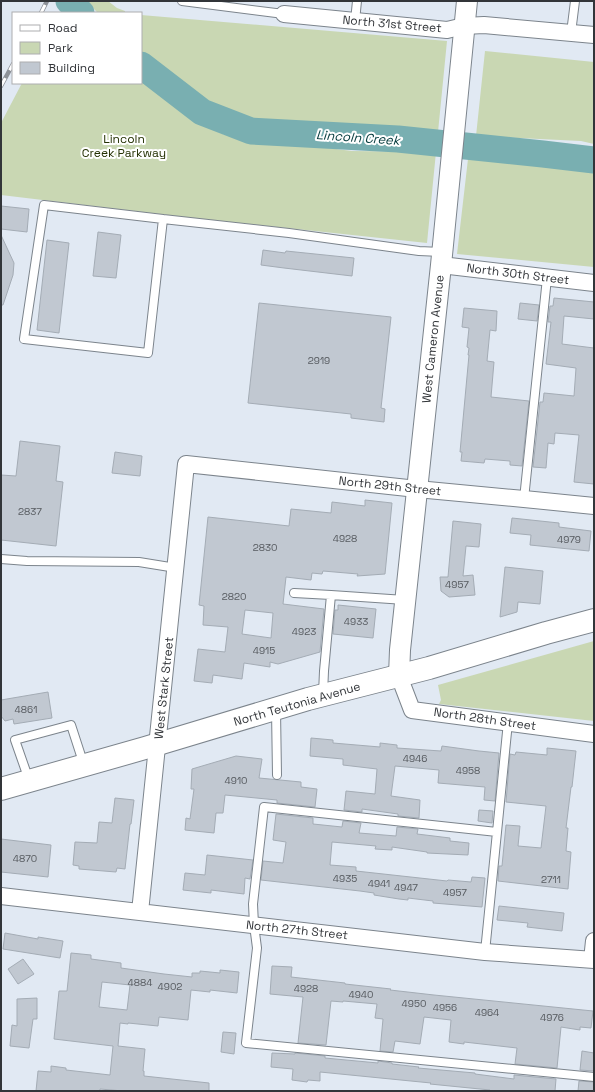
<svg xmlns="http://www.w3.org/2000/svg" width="595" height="1092" viewBox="0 0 595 1092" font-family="'Space Grotesk',sans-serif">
<rect width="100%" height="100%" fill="#e1e9f3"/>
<!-- green -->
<path fill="#c9d7b3" d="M86,1H108L117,8L125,11V13H98Z
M141,15L447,41L438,132L257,121L193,98L160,71L141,54Z
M485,51L594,62V144L581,141L476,136Z
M141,77C169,100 191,121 225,135L352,151L436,152L427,243L193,218L1,195V123L22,83H141Z
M468,159L594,172V267L457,254Z
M594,641V721L439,704L441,700L438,685Z"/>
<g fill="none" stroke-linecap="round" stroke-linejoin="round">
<!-- river -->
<path stroke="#79afb1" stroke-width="27" d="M69,1L81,13
M141,65L202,112L251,131L398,139L543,154L594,160"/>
</g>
<!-- building -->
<path fill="#c1c8d1" stroke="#a4acb5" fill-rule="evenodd" d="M1,206L29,209L27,232L1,229Z
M98,232L121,235L116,278L93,276Z
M1,235L14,263L13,275L3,305H1Z
M47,240L69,243L59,333L37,330Z
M263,250L285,253L286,251L354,258L352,276L284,268L261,265Z
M554,298L594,302V319L564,316L562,344L594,348V484L574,482L579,435L555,433L554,444L548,443L546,468L533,467L540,402H543L544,393L574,396L576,368L546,364L551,322H548L550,306H553Z
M259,303L391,317L381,408L385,409L384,422L351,418V414L248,403Z
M520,303L539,305L537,321L518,319Z
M464,308L497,311L496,331L490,330L487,361L494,362L491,397L529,401L522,466L510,465V461L485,459L484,463L461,461L462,452H460L469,355H468L469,348L467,347L469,328L462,327Z
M20,441L60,446L56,481L63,482L56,546L1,540V475L16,476Z
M115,452L142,456L140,476L112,473Z
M365,500L392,503L385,574L357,576L358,574L323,571L322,574L312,573L311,580L286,577L283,604L324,609L320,652L278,664L270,662V667L244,663L242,679L213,675L212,683L194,681L198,649L225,652L228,627L203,625L204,606L199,605L208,517L289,526L291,509L331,513L332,502L365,506ZM245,610L273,613L271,638L242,634Z
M512,518L559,523V527L591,531L589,551L530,545L531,535L510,533Z
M453,521L481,524L479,547L466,546L463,576L473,575L475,595L449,597L441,591L440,577H448Z
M505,567L543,571L540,604L518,602L517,612L500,617Z
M338,605L376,609L373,638L333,634L335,610H338Z
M48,692L52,718L14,724L13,719L5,721L1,716V700Z
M311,738L333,740V743L380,747V743L397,745V748L441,751L442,746L479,751L499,753L495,801L484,800L485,787L438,783L439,770L395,766L391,796L420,800L419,818L398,816V814L362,809V812L344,810L346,791L375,794L377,769L343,765V759L310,756Z
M547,748L576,751L572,787H571L566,828H568L566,851L571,852L568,889L498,881L499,866H502L506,825L520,826L518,846L541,848L546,806L506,802L510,754L515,755L516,752L547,755Z
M236,756L262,759L259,778L301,782V787L317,789L315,807L277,803V800L225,795L223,813H216L214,833L185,830L186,818L190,819L194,789H191L192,769Z
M115,798L134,800L131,824H130L125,869L117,868L116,872L79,869V866L73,865L75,842L97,843L99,822L112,823Z
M479,810L493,811L492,823L478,821Z
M276,814L313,818V824L342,827L343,821L361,823L359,833L396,836L397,827L418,829L417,834L450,838V841L469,843L468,855L427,853V852L392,847V850L375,849L376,846L332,842L330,865L356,867V871L447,881L448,880L471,882L472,877L485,878L482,907L433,903V901L408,898V900L399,899L374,895V893L360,891L261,880L263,861L283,863L286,842L273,840Z
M1,839L51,845L48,877L1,872Z
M207,855L253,860L250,879L245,878L244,894L211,890V893L183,890L185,873L205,875Z
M499,906L564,913L562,931L527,927L528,923L497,920Z
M5,933L38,939V937L63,941L60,958L3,949Z
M71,953L91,955V959L121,963V968L164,974L192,977V973H200V971L220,973V970L239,972L237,993L210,990V992L191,990L188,1020L159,1017L158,1026L128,1023V1024L120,1023L118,1046L145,1049L143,1071H144V1076L209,1083V1091H123L100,1089V1091H36L38,1071L51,1072V1066L66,1068V1070L110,1075L113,1046L54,1039L59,991H67ZM102,982L130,985L127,1010L99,1007Z
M23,959L34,974L18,984L8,969Z
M272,966L292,967L291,977L345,983V984L391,989L390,990L434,995L593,1011L591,1028L580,1027V1030L561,1027L557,1068L515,1064L517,1048L464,1042V1044L449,1042L451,1020L424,1017L420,1044L395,1041L393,1052L380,1051L383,1019L375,1018L377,1004L343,1001V1002L331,1001L326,1045L298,1043L303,997L270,994Z
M37,998V1019H33L29,1048L10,1046L12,1025L17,1026V999Z
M223,1032L236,1033L234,1054L221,1052Z
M582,1051L594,1053V1071L580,1070Z
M272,1053L295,1054V1053L325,1056V1058L378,1063V1061L392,1063V1064L419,1067L418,1068L475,1073V1074L514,1079V1075L556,1079L555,1091H490V1090L430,1084L431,1083L320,1072V1081L308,1080L307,1082L292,1080L293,1069L271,1067Z
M579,1081L594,1082V1091H578Z"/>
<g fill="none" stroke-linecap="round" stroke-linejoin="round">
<!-- service casing -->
<g stroke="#7c848c" stroke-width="10">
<path id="service" d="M182,1L284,14
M355,21L357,1
M571,33L575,1
M163,219L44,205L24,339L148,353L163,219L289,233L419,251L441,252
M524,499L547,278
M1,559L27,561L139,562L176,568
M294,593L331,595
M323,694L324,671L331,595L405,600
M276,710L277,775
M29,780L15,740L71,725L84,765
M497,832L264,807L253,904L254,925L257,948L246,1043L594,1077
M485,952L508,722"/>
</g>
<!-- minor casing -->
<g stroke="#7c848c" stroke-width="18">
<path id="minor" d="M284,14L447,30L464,26L484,25L594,35
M441,265L594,283
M399,676L412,710L594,734
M1,896L485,952L594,960
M140,912L186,464L417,489L524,499L594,506
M592,960L594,941"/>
</g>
<!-- tertiary casing -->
<g stroke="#7c848c" stroke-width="22">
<path id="tertiary" d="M399,676L400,650L441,265L467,1"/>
</g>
<!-- secondary casing -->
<g stroke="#7c848c" stroke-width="24">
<path id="secondary" d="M1,789L145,748L308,699L429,668L546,633L594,620"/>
</g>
<!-- service -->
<use href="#service" stroke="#fff" stroke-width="8"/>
<!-- minor -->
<use href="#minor" stroke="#fff" stroke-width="16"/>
<!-- tertiary -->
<use href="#tertiary" stroke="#fff" stroke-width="20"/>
<!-- secondary -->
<use href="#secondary" stroke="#fff" stroke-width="22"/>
<!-- rail casing -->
<g stroke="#8c9198" stroke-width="4.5">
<path id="rail" d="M41,13L47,1
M1,86L13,64"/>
</g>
<!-- rail -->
<use href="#rail" stroke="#fff" stroke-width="3" stroke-dasharray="9" stroke-linecap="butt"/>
</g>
<g text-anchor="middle" stroke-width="4" stroke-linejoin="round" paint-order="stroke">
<!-- number labels -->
<g font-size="10" fill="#565a5f">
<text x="319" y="364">2919</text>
<text x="30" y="515">2837</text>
<text x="345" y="542">4928</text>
<text x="569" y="543">4979</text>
<text x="265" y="551">2830</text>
<text x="457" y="588">4957</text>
<text x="234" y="600">2820</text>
<text x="356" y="625">4933</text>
<text x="304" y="635">4923</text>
<text x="264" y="654">4915</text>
<text x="26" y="713">4861</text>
<text x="415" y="762">4946</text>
<text x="468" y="774">4958</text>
<text x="236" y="784">4910</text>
<text x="25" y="862">4870</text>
<text x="345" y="882">4935</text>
<text x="551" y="883">2711</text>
<text x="379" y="887">4941</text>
<text x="406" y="891">4947</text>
<text x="455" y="896">4957</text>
<text x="140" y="986">4884</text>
<text x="170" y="990">4902</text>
<text x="306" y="992">4928</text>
<text x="361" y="998">4940</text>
<text x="414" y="1007">4950</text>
<text x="445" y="1011">4956</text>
<text x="487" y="1016">4964</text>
<text x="552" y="1021">4976</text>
</g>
<!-- street labels -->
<g font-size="12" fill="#323539" stroke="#fff">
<text transform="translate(392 24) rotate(5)" y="4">North 31st Street</text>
<text transform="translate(518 274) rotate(7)" y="4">North 30th Street</text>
<text transform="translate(433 339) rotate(-84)" y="4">West Cameron Avenue</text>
<text transform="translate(390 486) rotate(6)" y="4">North 29th Street</text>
<text transform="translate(164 688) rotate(-84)" y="4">West Stark Street</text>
<text transform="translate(297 704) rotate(-16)" y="4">North Teutonia Avenue</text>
<text transform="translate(485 719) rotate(8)" y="4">North 28th Street</text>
<text transform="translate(297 930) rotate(6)" y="4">North 27th Street</text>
</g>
<!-- park labels -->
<g font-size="12" fill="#243103" stroke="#fff">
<text x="124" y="143">Lincoln<tspan x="124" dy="14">Creek Parkway</tspan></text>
</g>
<!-- water labels -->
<g font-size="13" font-style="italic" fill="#033a3c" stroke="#fff">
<text transform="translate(358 137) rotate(4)" y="5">Lincoln Creek</text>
</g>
</g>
<!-- border -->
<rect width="595" height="1092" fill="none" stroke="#323539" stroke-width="4"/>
<!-- legend -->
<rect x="12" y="12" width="130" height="72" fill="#ffffff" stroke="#adaeb0"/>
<rect x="20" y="25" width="20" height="6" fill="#ffffff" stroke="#adaeb0"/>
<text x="48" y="32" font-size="12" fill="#323539">Road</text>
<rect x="20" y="42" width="20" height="12" fill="#c9d7b3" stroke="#adaeb0"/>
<text x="48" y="52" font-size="12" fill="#323539">Park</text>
<rect x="20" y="62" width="20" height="12" fill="#c1c8d1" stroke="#adaeb0"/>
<text x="48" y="72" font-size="12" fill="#323539">Building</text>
</svg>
